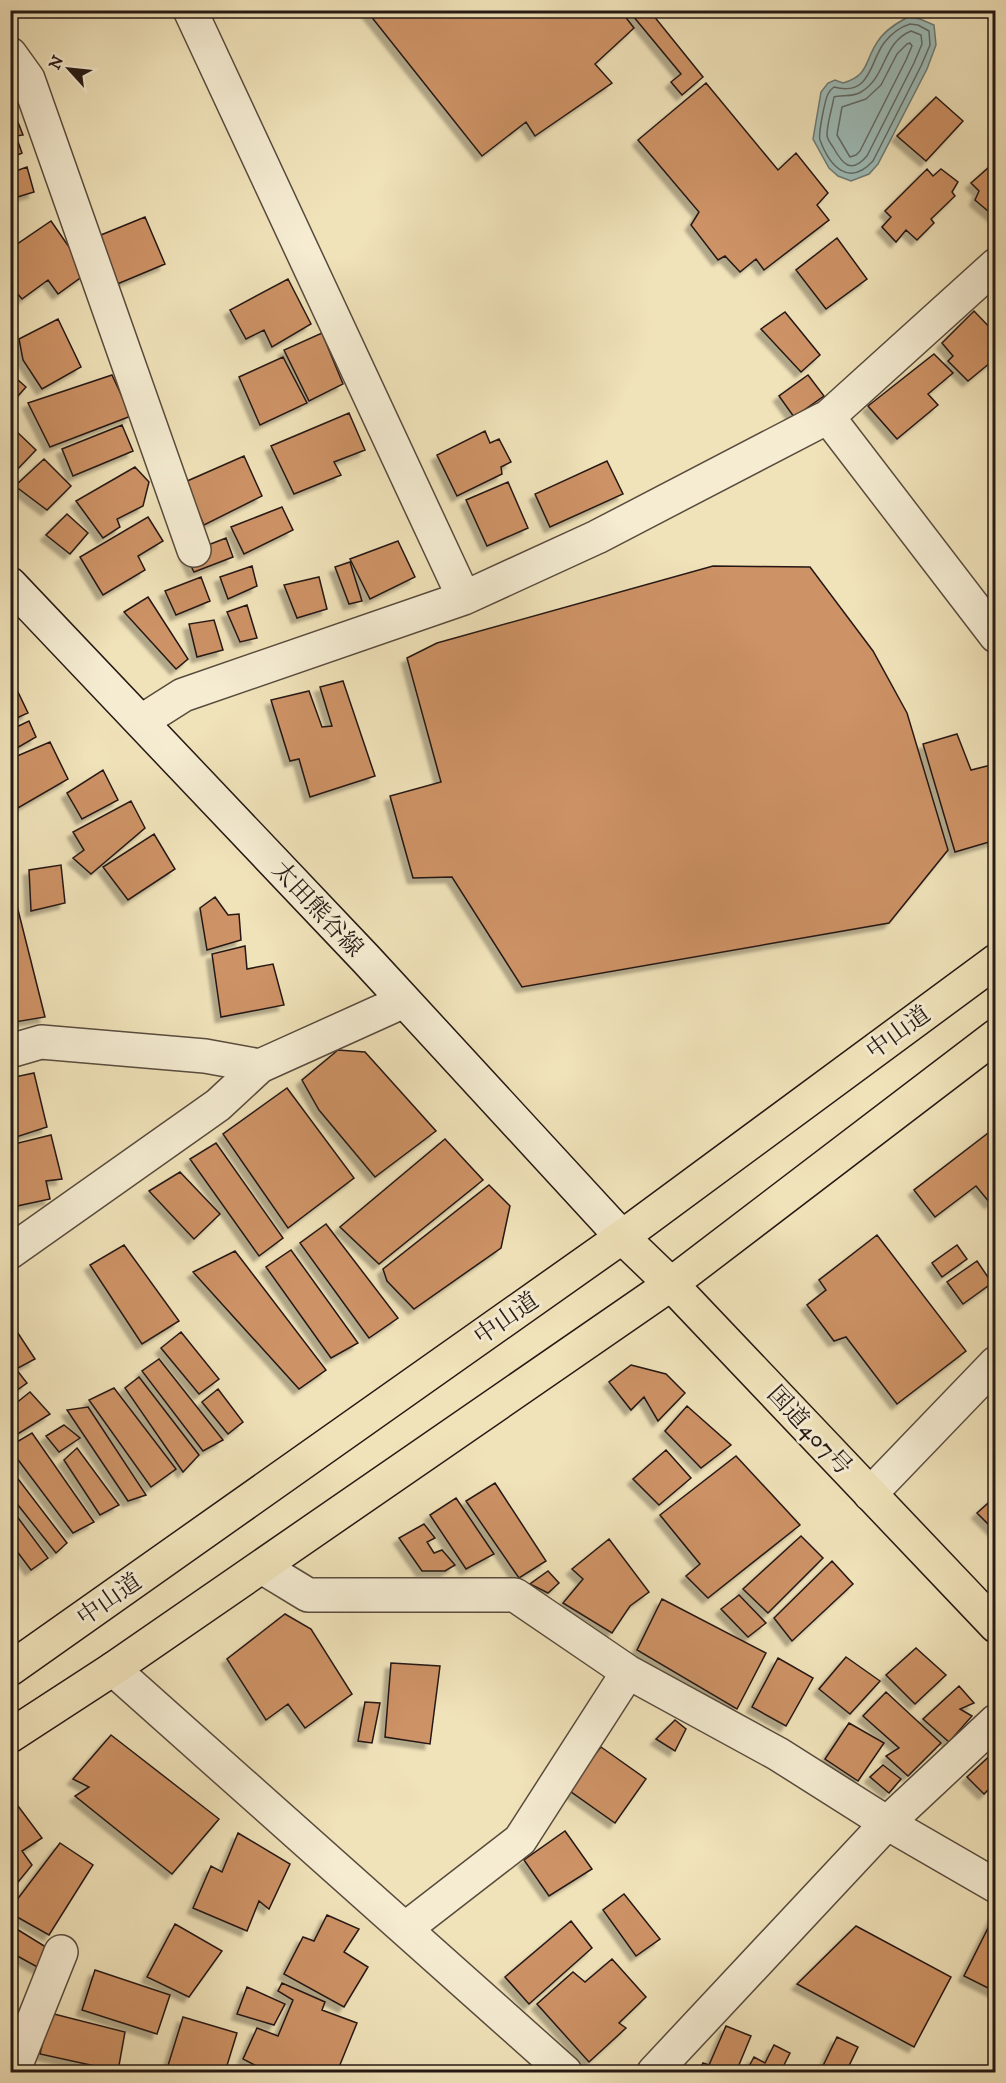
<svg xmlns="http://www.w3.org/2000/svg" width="1006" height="2083" viewBox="0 0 1006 2083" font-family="'IM FELL DW Pica','Noto Serif JP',serif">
<defs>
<filter id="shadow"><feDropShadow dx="-5.5" dy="5.5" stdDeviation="1.5" flood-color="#0004"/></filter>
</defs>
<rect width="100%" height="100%" fill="#f0e2b9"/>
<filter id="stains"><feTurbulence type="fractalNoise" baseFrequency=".00333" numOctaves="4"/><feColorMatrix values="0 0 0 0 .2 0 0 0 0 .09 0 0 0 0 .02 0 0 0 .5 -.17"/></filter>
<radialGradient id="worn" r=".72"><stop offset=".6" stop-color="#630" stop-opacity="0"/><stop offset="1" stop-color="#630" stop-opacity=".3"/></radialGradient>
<!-- water -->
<path fill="#9dbcb8" stroke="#6d7b76" stroke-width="1.5" d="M908,17L920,19L934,25L936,45L927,69L878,164L869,174L851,181L838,176L829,168L813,139L821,92L828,83L835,80L843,83C870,75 864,61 878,41C885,30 897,23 908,17Z"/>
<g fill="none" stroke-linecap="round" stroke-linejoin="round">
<!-- shore -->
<path stroke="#616a66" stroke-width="1.5" d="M910,24L918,25L929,31L930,45L921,66L873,161C849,187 830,167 820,140C818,134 825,100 828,94C830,90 831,89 834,87C871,97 870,61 884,43C891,34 900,27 910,24Z
M911,31L921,35L922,44L914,63L867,156C851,174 843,165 833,147C831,144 827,139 827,135C827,123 832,109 834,97C842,95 853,97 861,92C887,77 882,43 911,31Z
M907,44L910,43L912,46L906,60L860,151L856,155L850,157L837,135L842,107L866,99L881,85L897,54Z"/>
</g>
<!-- building -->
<path fill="#cd9265" stroke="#251914" stroke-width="1.5" filter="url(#shadow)" d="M366,10H620L634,28L595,64L612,83L535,136L526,122L482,156Z
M628,10H649L703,77L682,95L671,82L681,74Z
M706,83L778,170L796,153L828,193L817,205L829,220L764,270L756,259L740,272L725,256L718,260L691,225L699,212L638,140Z
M936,97L963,121L926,161L897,136Z
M10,102L23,135L16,136L22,153L10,158Z
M996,161V217H995L975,200L979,191L971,183Z
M27,167L34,192L14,198L10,191V173Z
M927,169L933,176L941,169L958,182L952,192L955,196L931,219L934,223L917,240L906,230L896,242L882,227L891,217L885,211Z
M145,217L165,264L115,285L96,237Z
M51,221L87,273L58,294L48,280L22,299L10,285V249Z
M837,238L867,279L826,309L796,270Z
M288,279L311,324L272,347L264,330L246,339L230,310Z
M974,311L996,334V358L968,381L948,361L953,356L942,343Z
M785,312L820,355L801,372L761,329Z
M58,319L81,367L42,389L23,360L19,339Z
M322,333L343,384L309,401L284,350Z
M934,354L953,373L928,394L938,405L897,439L868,406Z
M283,357L307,403L260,425L239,377Z
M10,373L26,387L10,405Z
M112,375L131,416L50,447L28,403Z
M808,375L824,396L794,417L779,396Z
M349,413L365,450L334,462L341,475L294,494L271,446Z
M122,425L133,451L73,476L62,449Z
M15,430L36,450L11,476L10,434Z
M485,431L490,443L499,439L511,462L501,467L502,474L457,496L437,455Z
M244,456L262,496L204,525L185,482Z
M44,459L71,486L47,510L15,486Z
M607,461L623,494L550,527L535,494Z
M135,467L149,482L143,506L117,519L120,527L103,538L76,501Z
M508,482L528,528L487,546L466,500Z
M282,507L293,530L244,554L231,527Z
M67,514L88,533L70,554L46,535Z
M148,517L163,541L138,556L145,570L103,595L80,557Z
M226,538L233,557L194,572L185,554Z
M398,541L415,577L370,599L350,559Z
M350,562L362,601L349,604L335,567Z
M252,566L257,586L228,599L220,577Z
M713,566L810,567L873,651L907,713L948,850L889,923L522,987L452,877L413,878L390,796L441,782L407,658L437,643Z
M201,577L210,601L176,615L165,591Z
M319,577L327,609L297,618L284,585Z
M148,597L188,659L176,669L124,612Z
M247,605L257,638L240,642L227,612Z
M214,620L223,650L197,657L189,624Z
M343,681L375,776L310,797L299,759L290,761L271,700L309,691L322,727L332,726L320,687Z
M18,692L28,713L10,721V695Z
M29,721L36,737L10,752V730Z
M957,734L971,770L995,764L996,840L955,852L923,744Z
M50,742L68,779L11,812L10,759Z
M103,770L118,800L82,819L67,793Z
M131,801L145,828L91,874L73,858L84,850L73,832Z
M154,834L175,869L128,900L103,867Z
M61,865L65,903L31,911L29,870Z
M10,878L45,1017L15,1022L10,1002Z
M215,897L228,915L239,914L241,940L207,950L200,908Z
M245,946L247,969L273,964L284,1005L221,1017L212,954Z
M338,1050L365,1052L436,1131L375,1177L319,1110L302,1080Z
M34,1073L47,1127L10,1139V1078Z
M287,1088L354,1178L288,1228L223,1134Z
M996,1127V1199L990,1203L976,1186L935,1217L914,1190Z
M51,1135L62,1179L46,1181L50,1199L17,1206L10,1172V1145Z
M445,1139L483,1180L379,1264L340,1227Z
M216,1143L283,1238L259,1256L190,1159Z
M180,1172L220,1214L194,1239L149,1191Z
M489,1185L510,1206L501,1248L414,1309L387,1281L383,1269Z
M326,1224L398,1318L369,1338L300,1243Z
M877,1235L966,1351L897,1404L846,1337L834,1341L807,1305L826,1290L819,1280Z
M124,1245L179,1321L142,1344L90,1265Z
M957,1245L967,1259L942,1277L932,1263Z
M291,1250L358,1343L331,1358L266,1267Z
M235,1251L326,1370L299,1389L193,1272Z
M977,1261L992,1283L963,1304L947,1282Z
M10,1321L35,1359L16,1369L27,1383L10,1395Z
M181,1332L219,1379L199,1394L161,1348Z
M159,1359L223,1440L203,1451L142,1371Z
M631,1365L666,1374L685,1393L658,1421L644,1397L631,1410L609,1382Z
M139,1377L199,1455L183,1472L125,1388Z
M114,1388L176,1469L151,1487L89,1400Z
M218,1389L243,1422L228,1434L202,1402Z
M30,1392L50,1414L16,1435L10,1426V1408Z
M687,1406L731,1445L701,1468L665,1431Z
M88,1407L146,1495L128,1501L67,1410Z
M64,1425L80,1438L59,1452L46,1436Z
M32,1433L94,1522L73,1533L10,1449V1446Z
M77,1448L119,1505L100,1515L64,1460Z
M666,1450L691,1478L659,1505L633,1479Z
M736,1456L800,1525L708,1598L686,1576L700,1564L660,1515Z
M12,1471L67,1543L56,1553L10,1495Z
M495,1483L546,1561L519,1578L466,1501Z
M996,1496V1532L977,1513Z
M456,1498L494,1554L466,1569L430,1515Z
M10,1507L48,1558L31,1570L10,1542Z
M424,1524L435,1538L427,1542L434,1553L442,1550L455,1565L445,1571H422L399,1538Z
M801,1536L823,1558L768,1613L743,1589Z
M609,1539L649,1592L630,1606L612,1633L563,1603L583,1579L572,1569Z
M832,1561L853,1584L792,1641L774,1618Z
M548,1571L559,1583L548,1593L530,1584Z
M739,1595L766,1623L748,1637L721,1609Z
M662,1599L766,1653L737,1709L637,1650Z
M285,1614L311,1629L352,1694L305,1728L288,1704L266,1720L227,1659Z
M916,1648L946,1675L915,1704L886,1675Z
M846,1657L880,1681L850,1714L819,1689Z
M778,1658L813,1678L786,1726L752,1707Z
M391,1663L440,1666L430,1744L385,1737Z
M959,1686L974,1703L960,1709L972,1716L949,1742L923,1719Z
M886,1692L941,1743L908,1776L886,1756L899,1748L863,1716Z
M365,1702L380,1703L372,1743L358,1741Z
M675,1720L686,1729L675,1751L656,1739Z
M849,1723L884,1743L858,1781L825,1759Z
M111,1735L219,1819L172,1874L75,1796L89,1787L73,1779Z
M601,1747L646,1779L615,1823L567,1789Z
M996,1750V1782L984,1794L967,1777Z
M883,1765L901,1779L889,1793L870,1777Z
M15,1802L42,1838L22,1851L32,1865L10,1892V1805Z
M565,1831L592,1869L549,1896L524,1860Z
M238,1833L290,1864L269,1909L259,1901L247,1931L193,1908L211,1866L222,1872Z
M60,1843L93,1865L49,1935L10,1913V1909Z
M624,1894L660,1939L636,1956L603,1910Z
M996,1912V1992L964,1976Z
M327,1915L359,1929L344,1952L368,1967L344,2007L284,1974L303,1937L314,1941Z
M571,1921L592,1948L529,2004L505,1977Z
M175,1924L222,1951L189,1997L147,1977Z
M856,1926L951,1977L914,2047L797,1984Z
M15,1928L54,1952L41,1969L10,1952V1935Z
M612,1959L646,1997L619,2023L626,2028L589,2062L537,2004L573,1972L585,1982Z
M95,1970L170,1995L157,2034L82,2010Z
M282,1983L325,2002L322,2010L357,2023L337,2072H321L312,2067L310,2072H268L243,2059L257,2028L278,2036L293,2000L278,1991Z
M247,1987L285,2004L274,2025L237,2014Z
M50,2013L125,2032L118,2071L40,2054Z
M183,2017L237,2033L225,2072H166Z
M726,2026L751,2036L736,2072H698L703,2063L709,2065Z
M837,2037L858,2047L846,2072H820Z
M774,2045L790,2053L782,2069L789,2072H746L754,2057L765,2063Z"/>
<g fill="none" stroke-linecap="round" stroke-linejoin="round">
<!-- minor casing -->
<g stroke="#584b3d" stroke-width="36">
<path id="minor" d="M190,10L464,598
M10,54L28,79L194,550
M828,417L996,636
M142,721L183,695L464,598L597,537L822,420L828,417L996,265
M10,1051L41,1042L205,1056L260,1066
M10,1252L218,1105L260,1066L404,1001
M870,1494L996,1363
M262,1567L308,1595H515L628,1672L778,1754L887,1823L996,1886
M113,1669L565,2072
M405,1929L520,1840L628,1672
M13,2072L61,1952
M654,2072L887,1823L996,1721"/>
</g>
<!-- secondary casing -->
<g stroke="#251914" stroke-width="36">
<path id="secondary" d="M10,584L366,959L622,1237"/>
</g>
<!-- trunk casing -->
<g stroke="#251914" stroke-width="36">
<path id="trunk" d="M622,1237L671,1284L996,1626
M10,1669L622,1237L996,961
M10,1736L113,1669L671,1284L996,1036"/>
</g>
<!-- minor -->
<use href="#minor" stroke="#f5ecd2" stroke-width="33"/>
<!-- secondary -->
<use href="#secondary" stroke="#f5ecd2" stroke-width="33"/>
<!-- trunk -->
<use href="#trunk" stroke="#f0e2b9" stroke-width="33"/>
</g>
<g text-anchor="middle" stroke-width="6" stroke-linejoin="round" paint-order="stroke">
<!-- street labels -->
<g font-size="24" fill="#251914" stroke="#f5ecd2">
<text transform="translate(318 909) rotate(47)" y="8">太田熊谷線</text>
<text transform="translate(898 1032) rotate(-36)" y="8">中山道</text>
<text transform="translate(506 1318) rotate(-35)" y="8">中山道</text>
<text transform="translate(810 1430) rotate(47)" y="8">国道407号</text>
<text transform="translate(109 1599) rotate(-35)" y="8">中山道</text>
</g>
</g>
<!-- margin -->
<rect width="1006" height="2083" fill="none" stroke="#f0e2b9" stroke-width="36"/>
<rect x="12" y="12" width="982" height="2059" fill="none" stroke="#251914" stroke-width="3"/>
<rect x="18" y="18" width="970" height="2047" fill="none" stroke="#251914" stroke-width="1.5"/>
<!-- north arrow -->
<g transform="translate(69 69) rotate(297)" stroke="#f5ecd2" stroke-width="4.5" paint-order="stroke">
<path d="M0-4.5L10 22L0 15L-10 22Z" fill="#251914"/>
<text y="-9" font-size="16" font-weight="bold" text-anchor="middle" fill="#251914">N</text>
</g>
<rect width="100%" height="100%" filter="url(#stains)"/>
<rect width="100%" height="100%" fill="url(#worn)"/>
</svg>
